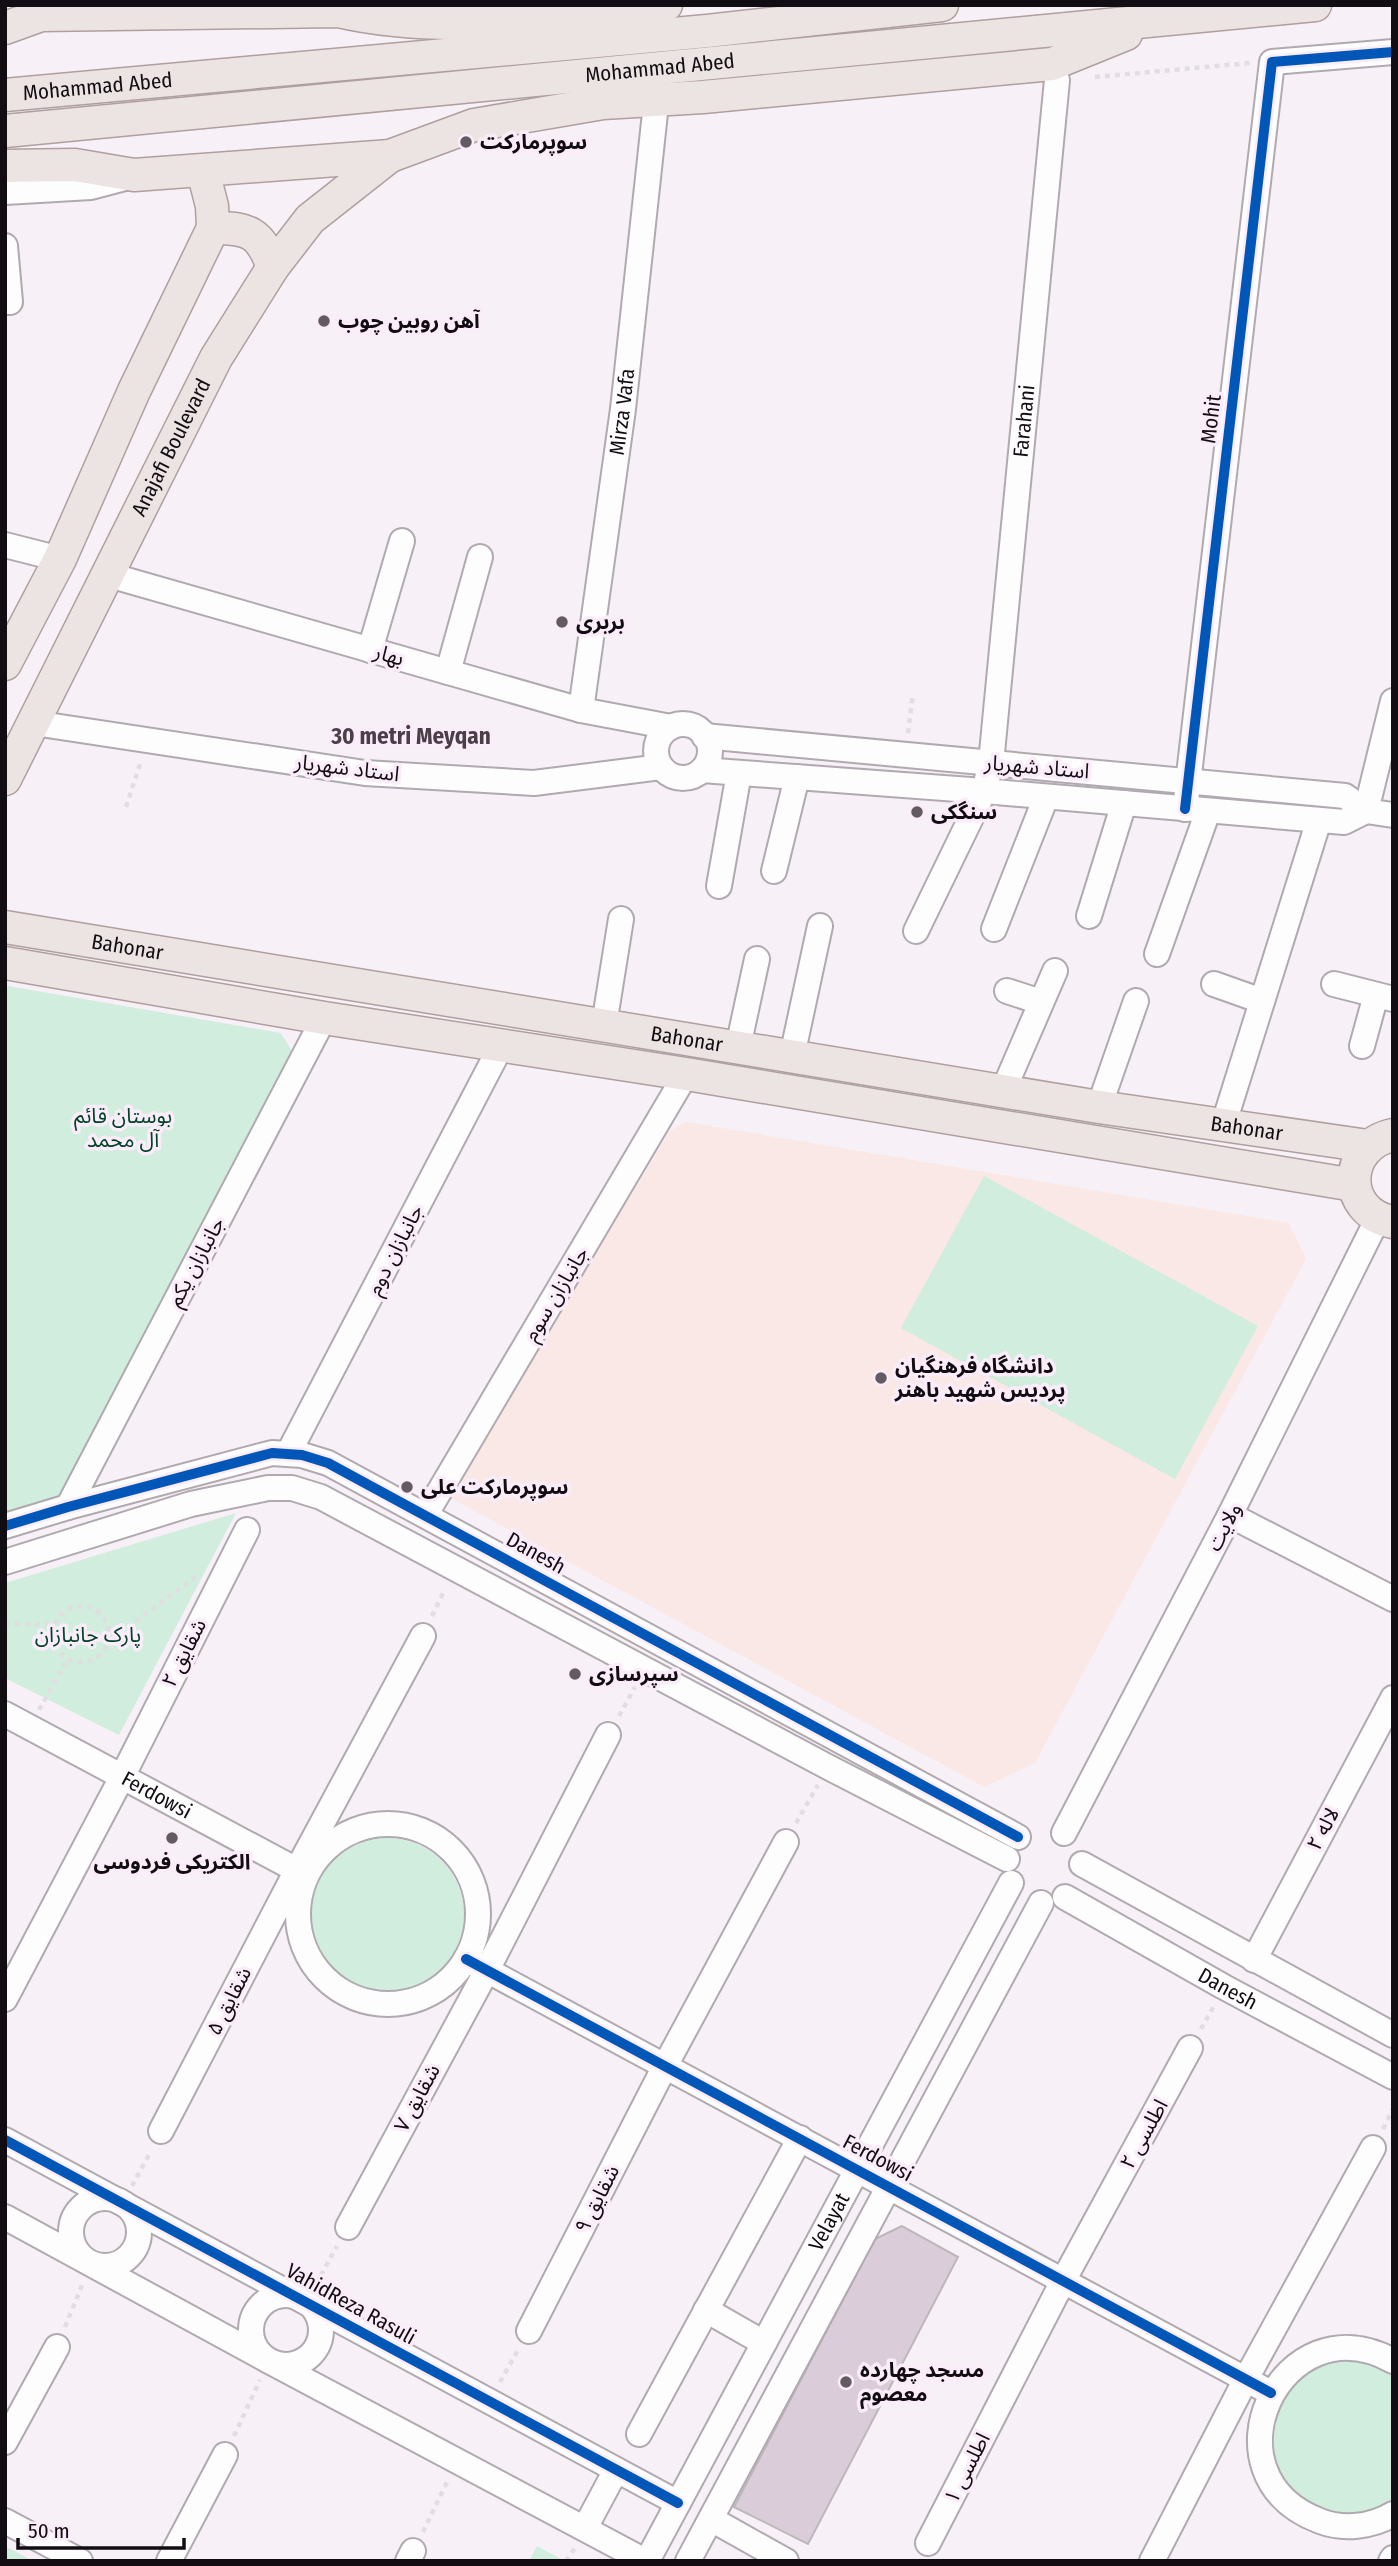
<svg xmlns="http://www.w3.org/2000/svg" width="1398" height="2566" viewBox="0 0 1398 2566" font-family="'Fira Sans Condensed','Noto Sans Arabic',sans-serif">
<rect width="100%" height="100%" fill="#f8f0f7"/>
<!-- education -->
<path fill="#f9e8e5" d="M686,1122L1289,1223L1306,1259L1035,1763L984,1787L449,1497L670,1131Z"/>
<!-- green -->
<path fill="#d0eddd" d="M8,986L281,1033L295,1056L60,1497L5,1512V992Z
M984,1176L1258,1326L1175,1479L901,1328Z
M236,1513L119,1735L5,1678V1583Z
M310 1915a77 77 0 1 1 154 0a77 77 0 1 1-154 0Z
M1338,2359L1364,2360L1393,2374V2502L1370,2514L1344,2517L1319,2511L1297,2498L1280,2478L1270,2454L1269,2428L1292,2381L1313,2366Z
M5,2546L33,2561H5Z
M537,2546L565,2561H529Z"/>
<!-- building -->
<path fill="#dbccda" stroke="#bdb7bc" stroke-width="2" d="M902,2226L958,2257L808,2544L734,2507L875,2239Z"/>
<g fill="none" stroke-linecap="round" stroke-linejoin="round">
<!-- minor casing -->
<g stroke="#b0aab0" stroke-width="28">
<g id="minor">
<path d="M5,192L91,187L129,177"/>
<path d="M5,246L10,302H5"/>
<path d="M5,545L60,559"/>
<path d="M109,575L581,710L671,727"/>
<path d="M370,650L402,541"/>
<path d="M448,672L480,557"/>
<path id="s1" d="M581,710L623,409L655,113"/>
<path d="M34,723L365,773L534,783L661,767"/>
<circle cx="683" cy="751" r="27"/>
<path d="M704,736L1345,796L1366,811L1393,815"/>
<path d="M702,770L984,791L1344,822L1366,811"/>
<path d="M1185,809L1272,62L1393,52"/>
<path d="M1366,811L1393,701"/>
<path d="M774,871L797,777"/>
<path d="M719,886L739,773"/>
<path d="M1089,916L1124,803"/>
<path d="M994,929L1046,797"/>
<path id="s2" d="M916,931L984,791L991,763L1057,80"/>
<path d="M1157,954L1208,811"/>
<path d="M1214,984L1262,1001"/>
<path d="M1334,984L1393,999"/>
<path d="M1007,991L1041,1002"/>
<path d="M604,1025L621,919"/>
<path d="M1362,1046L1376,995"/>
<path d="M738,1047L757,959"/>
<path d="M792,1056L820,926"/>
<path d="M1003,1091L1055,971"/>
<path d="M1099,1107L1136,1001"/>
<path d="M1223,1126L1319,820"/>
<path d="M288,1454L501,1046"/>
<path d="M68,1507L324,1018"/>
<path d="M426,1514L686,1074"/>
<path d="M1230,1515L1393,1599"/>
<path d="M5,1526L68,1507L272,1453L302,1455L328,1463L1018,1837"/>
<path d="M5,1562L191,1504L268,1488H292L321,1497L828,1767L1007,1859"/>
<path id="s3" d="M5,1714L306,1875"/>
<circle cx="388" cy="1914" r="90"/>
<path d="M1064,1833L1230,1515L1378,1218"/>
<path d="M1082,1864L1393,2035"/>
<path id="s4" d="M1065,1897L1224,1987L1393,2077"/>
<path d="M466,1959L1271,2393"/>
<path d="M1254,1960L1393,1698"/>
<path d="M5,1999L122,1777L247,1530"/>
<path d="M161,2131L297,1870L423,1636"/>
<path d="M5,2140L678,2503"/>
<circle cx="105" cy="2232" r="34"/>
<path d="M5,2217L269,2361L645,2561"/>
<path d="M348,2227L487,1970L608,1735"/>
<circle cx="286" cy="2330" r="35"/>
<path d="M706,2310L764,2343"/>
<path d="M529,2331L665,2066L786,1842"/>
<path d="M1393,2361C1282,2299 1198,2475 1320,2521C1343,2530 1372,2527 1393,2514"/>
<path d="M639,2434L800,2138"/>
<path d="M5,2442L57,2347"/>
<path d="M711,2519L786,2561"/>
<path d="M5,2521L80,2561"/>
<path d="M585,2528L616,2470"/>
<path d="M928,2543L1063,2281L1190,2048"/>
<path d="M169,2561L225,2455"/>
<path d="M408,2561L413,2551"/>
<path id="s5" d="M647,2561L1011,1883"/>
<path d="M688,2561L1041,1903"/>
<path d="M1152,2561L1246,2379L1373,2148"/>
<path d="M1391,2561L1393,2558"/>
</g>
</g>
<!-- major casing -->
<g stroke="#af9f9f" stroke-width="35">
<g id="major">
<path d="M5,28L41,15L338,11C446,36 558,16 666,5"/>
<path id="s6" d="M5,95L707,31L942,5"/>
<path id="s7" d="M5,131L1315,5"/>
<path d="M5,166L75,165L134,175L390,156L474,125L603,103L703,97L1052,64L1126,34"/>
<path d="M213,228C249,228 260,232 273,267"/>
<path d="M5,664L60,559L134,391L213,228L212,206L203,171"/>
<path id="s8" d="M5,779L216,358L273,267L310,219L390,156"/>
<path id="s9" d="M5,927L1099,1107L1368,1146"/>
<path d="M5,963L324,1018L686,1074L1354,1185"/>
<path d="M1393,1135C1342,1146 1341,1213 1393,1222"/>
</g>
</g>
<!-- path -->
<path stroke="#e0dee0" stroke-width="4.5" stroke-dasharray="5 5" stroke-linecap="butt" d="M1095,77L1250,63
M908,733L913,693
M126,807L141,761
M53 1634a28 28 0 1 1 56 0a28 28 0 1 1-56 0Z
M432,1616L445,1589
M5,1623L55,1625
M109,1634L124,1630L198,1575
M39,1710L68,1659
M619,1716L635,1687
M796,1823L818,1785
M1201,2029L1214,2006
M1383,2129L1393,2109
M132,2186L151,2151
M316,2284L337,2246
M65,2327L83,2283
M500,2382L518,2350
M234,2436L260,2380
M423,2532L448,2480
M566,2561L575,2548"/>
<!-- minor -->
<use href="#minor" stroke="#fefdfe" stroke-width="24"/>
<!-- major -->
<use href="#major" stroke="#ece4e3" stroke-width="32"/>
<!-- cycleway casing -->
<g stroke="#fbecfa" stroke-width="15">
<path id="cycleway" d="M1185,809L1272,62L1393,52
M5,1526L68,1507L272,1453L302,1455L328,1463L1018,1837
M466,1959L1271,2393
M5,2140L678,2503"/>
</g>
<!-- cycleway -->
<use href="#cycleway" stroke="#0057b8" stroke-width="10"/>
</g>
<!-- markers -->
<g fill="#625c62" stroke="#fbecfa" stroke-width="2.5">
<circle cx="466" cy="142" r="7"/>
<circle cx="324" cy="321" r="7"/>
<circle cx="562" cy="622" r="7"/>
<circle cx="917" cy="812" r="7"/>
<circle cx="881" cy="1378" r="7"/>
<circle cx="407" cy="1487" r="7"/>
<circle cx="575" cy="1674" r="7"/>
<circle cx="172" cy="1838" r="7"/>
<circle cx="846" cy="2382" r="7"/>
</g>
<g text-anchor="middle" stroke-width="7" stroke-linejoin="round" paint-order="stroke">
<!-- street labels -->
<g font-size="21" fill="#120d12" stroke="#fbecfa">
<text dy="7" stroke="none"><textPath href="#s7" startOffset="658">Mohammad Abed</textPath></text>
<text dy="7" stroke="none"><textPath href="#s6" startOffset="93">Mohammad Abed</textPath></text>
<text dy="7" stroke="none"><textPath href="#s1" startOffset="301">Mirza Vafa</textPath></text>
<text transform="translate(1211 419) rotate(-83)" y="7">Mohit</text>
<text dy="7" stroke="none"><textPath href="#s2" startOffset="528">Farahani</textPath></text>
<text dy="7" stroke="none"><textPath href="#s8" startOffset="371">Anajafi Boulevard</textPath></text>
<text transform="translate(389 655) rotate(16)" y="7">بهار</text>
<text transform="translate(1037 767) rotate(5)" y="7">استاد شهریار</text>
<text transform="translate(347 768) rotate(7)" y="7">استاد شهریار</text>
<text dy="7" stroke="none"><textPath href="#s9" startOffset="124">Bahonar</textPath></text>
<text dy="7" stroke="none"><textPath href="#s9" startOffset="691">Bahonar</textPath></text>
<text dy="7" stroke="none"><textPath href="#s9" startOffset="1258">Bahonar</textPath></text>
<text transform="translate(395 1250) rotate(-63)" y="7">جانبازان دوم</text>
<text transform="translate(196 1262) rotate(-62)" y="7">جانبازان یکم</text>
<text transform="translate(556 1294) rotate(-59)" y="7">جانبازان سوم</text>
<text transform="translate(1224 1527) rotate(-63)" y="7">ولایت</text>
<text transform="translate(536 1553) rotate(29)" y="7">Danesh</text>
<text transform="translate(184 1653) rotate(-63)" y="7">شقایق ۲</text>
<text dy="7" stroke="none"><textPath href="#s3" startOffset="172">Ferdowsi</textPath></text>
<text transform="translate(1323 1829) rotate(-62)" y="7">لاله ۲</text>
<text dy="7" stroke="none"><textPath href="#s4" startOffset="187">Danesh</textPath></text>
<text transform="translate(229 2001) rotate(-63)" y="7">شقایق ۵</text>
<text transform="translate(417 2098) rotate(-62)" y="7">شقایق ۷</text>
<text transform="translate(1144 2134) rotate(-61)" y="7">اطلسی ۲</text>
<text transform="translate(878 2158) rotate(28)" y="7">Ferdowsi</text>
<text transform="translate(597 2199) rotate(-63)" y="7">شقایق ۹</text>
<text dy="7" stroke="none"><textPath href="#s5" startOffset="385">Velayat</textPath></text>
<text transform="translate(351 2304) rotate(29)" y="7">VahidReza Rasuli</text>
<text transform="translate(967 2468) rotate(-63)" y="7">اطلسی ۱</text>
</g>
<!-- poi labels -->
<g font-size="21" font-weight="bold" fill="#120d12" stroke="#fbecfa" text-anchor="start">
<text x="480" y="149">سوپرمارکت</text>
<text x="338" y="328">آهن روبین چوب</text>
<text x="576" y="629">بربری</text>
<text x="931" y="819">سنگکی</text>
<text x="895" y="1373">دانشگاه فرهنگیان<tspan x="895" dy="24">پردیس شهید باهنر</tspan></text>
<text x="421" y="1494">سوپرمارکت علی</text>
<text x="589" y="1681">سپرسازی</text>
<text x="172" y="1869" text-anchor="middle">الکتریکی فردوسی</text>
<text x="860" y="2377">مسجد چهارده<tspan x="860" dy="24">معصوم</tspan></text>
</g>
<!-- park labels -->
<g font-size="21" fill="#004227" stroke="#fbecfa">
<text x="123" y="1123">بوستان قائم<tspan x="123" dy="24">آل محمد</tspan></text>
<text x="88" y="1642">پارک جانبازان</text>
</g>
<!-- neighbourhood labels -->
<g font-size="23" font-weight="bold" fill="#4a3e49" stroke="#fbecfa">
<text x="411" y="744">30 metri Meyqan</text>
</g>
</g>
<!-- border -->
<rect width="1398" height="2566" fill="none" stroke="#120d12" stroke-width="14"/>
<!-- scale -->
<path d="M18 2538v10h166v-10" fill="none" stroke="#120d12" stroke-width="3.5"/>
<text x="28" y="2538" font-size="21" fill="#120d12" stroke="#fbecfa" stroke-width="5" paint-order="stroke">50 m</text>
</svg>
